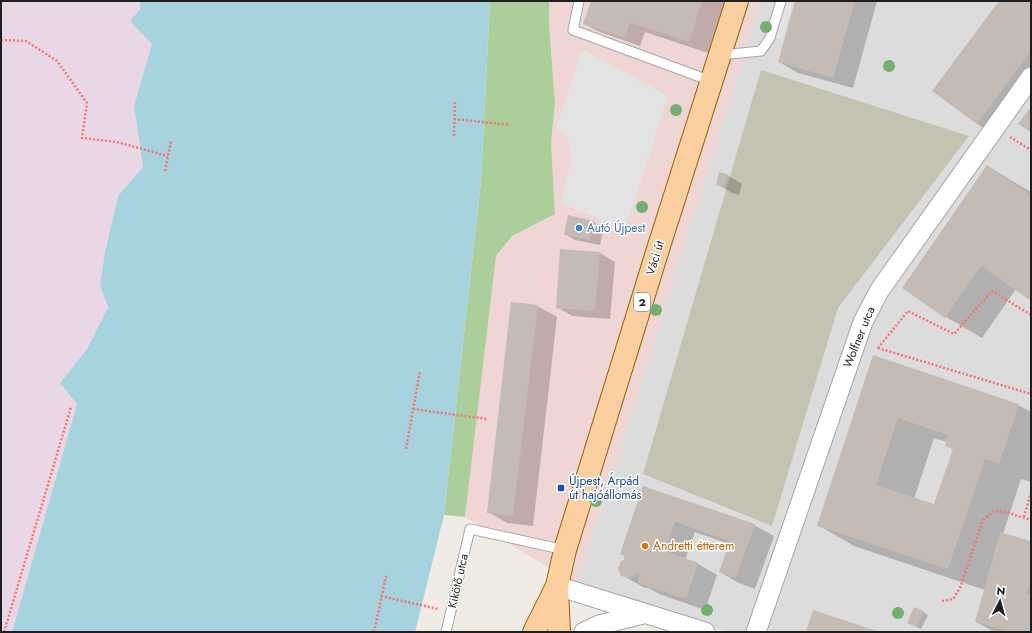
<svg xmlns="http://www.w3.org/2000/svg" width="1032" height="633" viewBox="0 0 1032 633" font-family="Jost,sans-serif">
<rect width="100%" height="100%" fill="#f0ece5"/>
<!-- residential -->
<path fill="#dddcdc" d="M761,1H1031V632H728L577,585Z"/>
<!-- commercial -->
<path fill="#f0d5d5" d="M549,1H761L577,585L465,517L496,256L512,236L555,214L551,142L555,103L549,24Z"/>
<!-- industrial -->
<path fill="#e9d7e6" d="M1,1H140V8L130,21L152,44L134,106L143,167L118,196L100,286L108,307L87,349L60,383L77,404L12,632H1Z"/>
<!-- construction -->
<path fill="#c4c3b1" d="M761,70L969,136L838,308L772,526L643,474Z"/>
<!-- forest -->
<path fill="#acce9b" d="M490,1H549V24L555,103L551,142L555,214L512,236L496,256L465,517L444,515L481,181Z"/>
<!-- parking -->
<path fill="#e3e3e3" d="M785,1H793L782,40L775,38Z
M582,49L668,96L625,230L561,203L571,161L568,138L556,129Z"/>
<!-- water -->
<path fill="#a6d3dd" d="M140,1H490L481,181L444,515L415,632H12L77,404L60,383L87,349L108,307L100,286L105,253L118,196L143,167L134,106L152,44L130,21L140,9Z"/>
<!-- shadow -->
<path fill="#0003" fill-rule="evenodd" d="M592,1H725L708,53L645,32L640,46L600,32L584,24Z
M796,1H877L853,88L798,73L779,62Z
M1000,1H1031V89L997,135L977,124Z
M987,166L1031,192V299L1016,289L982,338L946,317Z
M720,174L727,175L742,184L739,195L732,193L717,184Z
M593,222L604,227L600,245L575,240L565,234Z
M600,253L615,262L610,319L572,316L557,307Z
M537,306L557,317L533,526L507,523L488,512Z
M874,357L1018,405L1031,412V482L1021,479L1003,534L1031,542V632H997L991,630L976,622L985,590L854,546L818,525ZM934,438L947,442L946,445L954,450L935,506L914,499Z
M644,487L754,525L774,536L755,589L739,583L720,572L729,544L695,532L685,560L698,564L717,575L705,610L659,594L649,588H645L625,577V556L621,554Z
M923,612L928,615L921,629L913,625Z"/>
<!-- building -->
<path fill="#c4bbb5" fill-rule="evenodd" d="M591,1H702L689,42L630,23L625,38L583,24Z
M795,1H855L833,78L778,62Z
M999,1H1031V51L977,124L932,91Z
M1031,107V132L1018,124Z
M987,165L1031,195V301L981,266L945,318L902,288Z
M719,172L727,174L724,187L716,185Z
M568,215L594,221L590,240L564,235Z
M560,249L600,252L595,311L556,308Z
M511,302L538,305L513,516L487,513Z
M873,355L1019,404L999,464L985,459L948,569L817,526ZM898,418L948,435L945,446L953,449L934,504L876,485Z
M643,486L755,524L736,578L719,572L730,541L675,522L665,551L698,563L686,599L638,583L639,573H635L634,576L628,578L621,576L618,568L621,561L624,560V555L620,554Z
M1000,532L1031,541V580L1027,593L1031,594V632H1010L975,622Z
M914,607L924,611L916,627L907,623Z
M813,610L880,632H806Z"/>
<g fill="none" stroke-linecap="round" stroke-linejoin="round">
<!-- service casing -->
<g stroke="#a6a6a6" stroke-width="11">
<path id="service" d="M579,1L573,30L711,81
M721,55L761,51L770,38L781,1
M446,632L470,529L565,550"/>
</g>
<!-- minor casing -->
<g stroke="#a6a6a6" stroke-width="21">
<path id="minor" d="M557,586L705,632
M584,632L599,625L643,614
M756,632L863,322L879,291L1031,77"/>
</g>
<!-- primary casing -->
<g stroke="#985f02" stroke-width="24">
<path id="primary" d="M557,589L559,632
M534,632L557,586L565,550L659,246L737,1"/>
</g>
<!-- path -->
<path stroke="#f8756e" stroke-width="2.5" stroke-dasharray="2 2" stroke-linecap="butt" d="M1,40L26,41L57,61L87,103L82,138L117,142L168,156
M454,119L510,125
M454,136L455,101
M1010,137L1031,150
M165,171L171,141
M878,348L908,311L954,334L992,291L1031,315
M878,348L1031,394
M413,409L487,419
M406,449L420,371
M1024,517L1031,492
M381,596L438,609
M942,601L953,599L960,588L983,520L994,511L1006,512L1031,520
M4,632L71,407
M374,632L386,576"/>
<!-- service -->
<use href="#service" stroke="#fff" stroke-width="9"/>
<!-- minor -->
<use href="#minor" stroke="#fff" stroke-width="19"/>
<!-- primary -->
<use href="#primary" stroke="#fbcf9f" stroke-width="22"/>
</g>
<!-- trees -->
<g fill="#73af70">
<circle cx="766" cy="27" r="6"/>
<circle cx="889" cy="66" r="6"/>
<circle cx="676" cy="110" r="6"/>
<circle cx="642" cy="207" r="6"/>
<circle cx="656" cy="310" r="6"/>
<circle cx="596" cy="501" r="6"/>
<circle cx="707" cy="610" r="6"/>
<circle cx="898" cy="613" r="6"/>
</g>
<!-- markers -->
<circle fill="#3f7fe0" stroke="#fff" stroke-width="1.5" cx="579" cy="228" r="4"/>
<rect fill="#1a4fb4" stroke="#fff" stroke-width="1.5" x="557" y="484" width="8" height="8" rx="2"/>
<circle fill="#e8710a" stroke="#fff" stroke-width="1.5" cx="645" cy="546" r="4"/>
<g text-anchor="middle" stroke-width="3" stroke-linejoin="round" paint-order="stroke">
<!-- shield labels -->
<rect fill="#fff" stroke="#626262" stroke-width="1" x="634" y="293" width="16" height="18" rx="3"/>
<g font-size="11" font-weight="bold" fill="#1f1f1f">
<text x="642" y="306">2</text>
</g>
<!-- shop labels -->
<g font-size="12" fill="#366cbe" stroke="#fff" text-anchor="start">
<text x="587" y="232">Autó Újpest</text>
</g>
<!-- street labels -->
<g font-size="12" fill="#1f1f1f" stroke="#fff">
<text transform="translate(655 258) rotate(-73)" y="4">Váci út</text>
<text transform="translate(859 337) rotate(-68)" y="4">Wolfner utca</text>
<text transform="translate(458 581) rotate(-77)" y="4">Kikötő utca</text>
</g>
<!-- transit labels -->
<g font-size="12" fill="#164399" stroke="#fff" text-anchor="start">
<text x="569" y="485">Újpest, Árpád<tspan x="569" dy="14">út hajóállomás</tspan></text>
</g>
<!-- food labels -->
<g font-size="12" fill="#c56008" stroke="#fff" text-anchor="start">
<text x="653" y="550">Andretti étterem</text>
</g>
</g>
<!-- border -->
<rect width="1032" height="633" fill="none" stroke="#1f1f1f" stroke-width="4"/>
<!-- north arrow -->
<g transform="translate(1000 601) rotate(6)" stroke="#ffffff" stroke-width="3" paint-order="stroke">
<path d="M0-3L7 15L0 10L-7 15Z" fill="#1f1f1f"/>
<text y="-6" font-size="11" font-weight="bold" text-anchor="middle" fill="#1f1f1f">N</text>
</g>
</svg>
